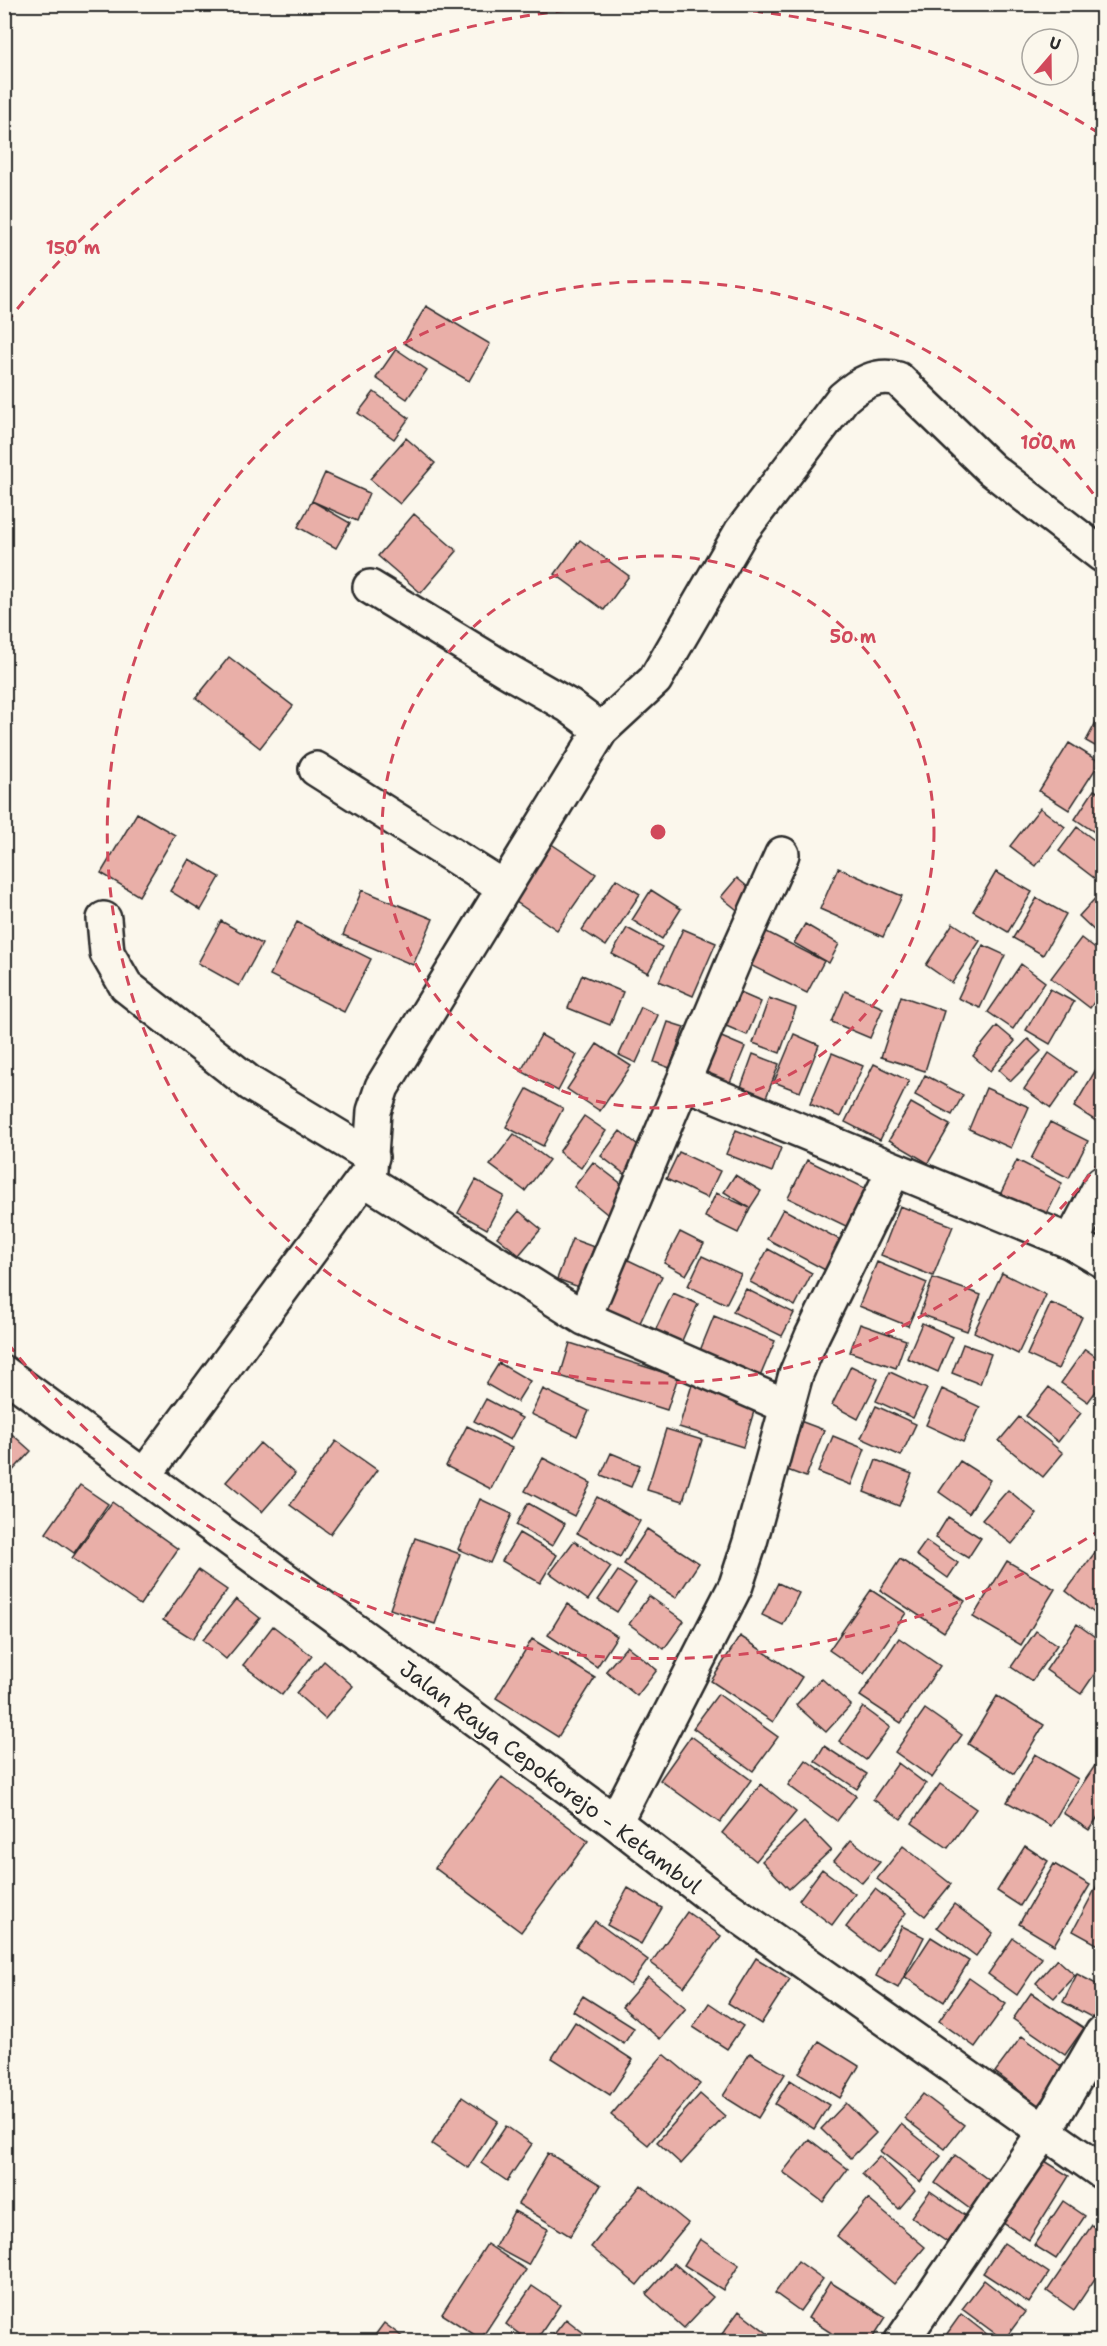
<svg xmlns="http://www.w3.org/2000/svg" width="1107" height="2346" viewBox="0 0 1107 2346" font-family="'Shantell Sans',sans-serif">
<rect width="100%" height="100%" fill="#fbf7ec"/>
<filter id="ink" filterUnits="userSpaceOnUse"><feTurbulence type="fractalNoise" baseFrequency=".0167" numOctaves="2"/><feDisplacementMap in="SourceGraphic" scale="12" xChannelSelector="R" yChannelSelector="G"/><feConvolveMatrix kernelMatrix="1 2 1 2 8 2 1 2 1" color-interpolation-filters="sRGB"/></filter>
<g filter="url(#ink)">
<!-- building -->
<path fill="#e9afa8" stroke="#2b2b2b" stroke-width="1.5" d="M426,306L490,344L469,381L404,343Z
M396,349L427,370L407,399L376,378Z
M374,392L409,418L394,439L358,413Z
M406,438L435,463L400,504L370,479Z
M325,473L369,493L357,521L312,501Z
M312,501L350,523L336,548L298,527Z
M414,514L457,551L421,593L378,556Z
M580,540L629,576L604,610L555,574Z
M229,657L293,706L260,748L196,698Z
M1102,711V750L1086,741Z
M1069,743L1100,762L1069,810L1039,791Z
M1094,790L1102,795V837L1075,819Z
M1040,808L1065,827L1036,866L1010,846Z
M137,813L175,835L139,896L101,873Z
M1077,827L1102,846V884L1059,851Z
M541,837L596,874L557,930L503,893Z
M189,859L220,877L201,910L170,891Z
M838,868L902,896L883,937L820,909Z
M996,872L1032,892L1008,932L973,911Z
M737,878L761,898L746,917L721,897Z
M616,879L640,894L606,946L582,930Z
M362,890L433,919L413,965L343,935Z
M651,890L681,909L662,939L632,920Z
M1102,891V938L1079,916Z
M1037,898L1066,914L1043,955L1013,938Z
M221,921L262,944L239,986L198,963Z
M297,922L371,959L344,1012L270,975Z
M953,923L980,941L952,983L926,965Z
M805,924L839,944L829,963L794,943Z
M627,928L662,947L648,973L612,954Z
M683,929L716,943L693,996L659,981Z
M761,929L824,961L807,993L744,962Z
M1081,938L1102,954V991L1090,1008L1051,978Z
M983,945L1005,955L980,1008L958,998Z
M1021,964L1045,982L1013,1029L988,1012Z
M582,975L623,992L610,1025L568,1008Z
M731,989L761,1002L747,1035L717,1022Z
M1050,989L1074,1002L1050,1044L1026,1030Z
M845,991L883,1008L870,1038L832,1022Z
M901,996L944,1011L925,1071L881,1057Z
M769,998L796,1008L780,1053L753,1043Z
M641,1007L658,1015L636,1063L619,1055Z
M668,1022L684,1027L670,1068L654,1062Z
M997,1026L1015,1041L990,1071L973,1056Z
M712,1033L745,1047L726,1092L693,1077Z
M794,1034L819,1045L800,1092L774,1082Z
M541,1035L577,1055L558,1091L521,1071Z
M1028,1039L1041,1051L1011,1081L999,1070Z
M597,1044L631,1066L600,1111L567,1089Z
M832,1053L863,1066L840,1117L810,1104Z
M1049,1053L1076,1072L1051,1108L1024,1089Z
M753,1054L779,1064L762,1108L737,1098Z
M1102,1059V1125L1074,1107Z
M874,1064L909,1081L880,1140L845,1122Z
M925,1075L963,1095L952,1115L915,1095Z
M986,1088L1029,1107L1011,1148L969,1129Z
M527,1089L563,1108L543,1146L506,1127Z
M911,1103L950,1125L928,1163L889,1140Z
M584,1116L606,1131L581,1168L559,1152Z
M1050,1122L1088,1141L1069,1178L1031,1159Z
M736,1130L781,1148L772,1172L726,1154Z
M620,1131L651,1155L631,1179L601,1156Z
M514,1134L549,1160L525,1191L490,1165Z
M679,1152L720,1171L707,1198L666,1179Z
M807,1160L871,1191L852,1229L788,1198Z
M1017,1160L1062,1183L1043,1222L998,1199Z
M593,1162L632,1192L612,1218L574,1187Z
M735,1175L761,1191L750,1208L724,1192Z
M476,1180L504,1196L487,1229L458,1213Z
M716,1193L750,1208L738,1233L705,1217Z
M900,1206L953,1226L933,1276L881,1255Z
M783,1209L846,1243L829,1272L767,1239Z
M519,1211L541,1229L519,1255L497,1237Z
M680,1232L704,1244L686,1275L664,1263Z
M572,1239L594,1247L579,1287L557,1279Z
M768,1249L812,1273L795,1306L750,1282Z
M702,1256L741,1274L726,1304L688,1286Z
M622,1257L662,1276L637,1329L597,1310Z
M877,1262L927,1283L908,1326L859,1306Z
M1002,1273L1046,1295L1018,1354L974,1332Z
M933,1278L981,1295L967,1331L920,1314Z
M746,1289L794,1313L782,1336L733,1312Z
M673,1293L698,1304L681,1343L655,1331Z
M1051,1303L1082,1317L1058,1369L1027,1355Z
M714,1316L775,1341L757,1384L697,1358Z
M922,1323L953,1337L938,1372L907,1358Z
M860,1324L906,1340L896,1368L850,1352Z
M570,1343L678,1377L667,1410L560,1376Z
M963,1344L991,1354L980,1384L952,1373Z
M1085,1349L1102,1361V1383L1088,1402L1061,1383Z
M499,1363L530,1381L517,1402L486,1384Z
M851,1366L878,1379L858,1419L832,1405Z
M890,1372L927,1389L913,1418L876,1401Z
M695,1375L759,1395L743,1447L679,1427Z
M1049,1387L1081,1413L1058,1442L1026,1416Z
M543,1389L589,1411L577,1436L531,1414Z
M942,1389L980,1407L963,1442L926,1425Z
M486,1399L522,1418L510,1440L474,1421Z
M876,1406L916,1424L901,1456L861,1438Z
M1019,1417L1063,1453L1043,1477L999,1441Z
M800,1421L824,1430L806,1477L782,1468Z
M467,1426L512,1448L491,1489L446,1466Z
M4,1427L31,1451L4,1480Z
M666,1429L702,1440L683,1501L647,1490Z
M833,1436L865,1449L851,1485L818,1472Z
M336,1441L377,1470L330,1534L290,1505Z
M260,1443L295,1474L262,1512L226,1482Z
M611,1453L640,1465L631,1487L601,1475Z
M543,1458L591,1483L574,1516L525,1491Z
M876,1460L912,1474L899,1506L864,1492Z
M960,1461L990,1480L969,1513L939,1492Z
M80,1485L108,1504L74,1553L46,1533Z
M1008,1490L1037,1514L1012,1544L982,1520Z
M597,1497L640,1521L620,1557L577,1533Z
M480,1499L512,1514L490,1563L458,1549Z
M112,1502L178,1549L140,1605L72,1558Z
M528,1503L565,1524L552,1546L516,1525Z
M948,1517L981,1538L968,1558L935,1538Z
M647,1529L699,1563L676,1598L624,1564Z
M519,1533L557,1555L540,1583L502,1561Z
M415,1538L460,1554L435,1624L390,1609Z
M574,1541L611,1567L588,1600L550,1573Z
M926,1541L958,1563L948,1578L916,1555Z
M1096,1551L1102,1556V1619L1066,1591Z
M900,1559L965,1601L944,1632L880,1590Z
M1007,1561L1055,1589L1021,1645L973,1617Z
M198,1570L227,1590L193,1639L163,1620Z
M618,1571L636,1583L617,1612L598,1600Z
M778,1583L799,1593L783,1625L762,1615Z
M871,1590L906,1613L864,1674L829,1650Z
M649,1596L684,1621L664,1649L629,1624Z
M236,1599L260,1618L226,1659L203,1640Z
M567,1604L617,1636L597,1667L548,1635Z
M1077,1624L1102,1642V1663L1081,1694L1046,1670Z
M273,1626L312,1656L282,1695L243,1665Z
M1036,1631L1057,1645L1032,1681L1011,1667Z
M740,1636L802,1677L773,1722L711,1681Z
M899,1638L940,1666L901,1723L860,1696Z
M532,1639L595,1678L558,1737L496,1698Z
M627,1646L657,1670L637,1696L606,1671Z
M324,1661L353,1686L325,1719L296,1693Z
M821,1678L851,1705L826,1732L796,1705Z
M718,1694L778,1737L753,1771L693,1728Z
M997,1696L1044,1725L1014,1774L968,1744Z
M863,1707L890,1727L866,1760L839,1741Z
M925,1709L962,1735L932,1778L895,1752Z
M691,1736L751,1780L720,1823L660,1780Z
M824,1746L867,1774L857,1789L815,1761Z
M1035,1754L1078,1779L1051,1826L1007,1802Z
M806,1760L856,1796L837,1821L788,1785Z
M1098,1761L1102,1764V1811L1089,1830L1063,1813Z
M898,1763L926,1784L901,1819L873,1799Z
M502,1777L588,1841L521,1932L435,1868Z
M761,1784L796,1812L756,1861L722,1833Z
M940,1784L976,1809L948,1848L912,1823Z
M804,1822L831,1850L789,1889L762,1861Z
M851,1840L880,1862L862,1883L834,1861Z
M903,1846L951,1884L925,1916L877,1879Z
M1025,1846L1048,1861L1020,1906L997,1891Z
M1054,1864L1090,1885L1054,1945L1019,1924Z
M822,1869L855,1894L832,1925L799,1900Z
M1102,1876V1947L1073,1931Z
M628,1888L662,1908L641,1944L607,1925Z
M875,1889L906,1913L877,1951L846,1927Z
M954,1904L993,1933L976,1956L937,1927Z
M687,1912L721,1936L684,1987L651,1963Z
M595,1921L648,1960L630,1985L576,1946Z
M902,1926L924,1937L898,1988L876,1976Z
M931,1937L969,1961L944,2002L905,1977Z
M1013,1938L1042,1958L1017,1995L988,1974Z
M756,1958L790,1979L761,2024L728,2003Z
M1057,1959L1075,1975L1054,1998L1036,1983Z
M1077,1974L1102,1987V1999L1093,2018L1063,2002Z
M648,1977L686,2008L660,2039L622,2007Z
M969,1978L1006,2004L975,2047L939,2021Z
M1031,1993L1084,2028L1065,2055L1013,2019Z
M583,1996L634,2028L624,2044L573,2011Z
M709,2003L743,2026L727,2049L693,2027Z
M575,2022L633,2060L610,2095L552,2058Z
M1022,2036L1065,2069L1038,2105L995,2072Z
M819,2041L859,2066L840,2098L799,2073Z
M750,2053L785,2074L758,2118L723,2096Z
M664,2054L700,2084L648,2145L611,2115Z
M790,2080L829,2105L814,2129L775,2104Z
M700,2094L725,2116L681,2164L657,2142Z
M923,2094L964,2125L945,2149L904,2118Z
M462,2097L498,2121L468,2168L432,2144Z
M846,2103L876,2133L851,2158L821,2129Z
M901,2124L941,2156L920,2182L880,2151Z
M506,2126L532,2144L507,2181L481,2163Z
M809,2139L848,2169L823,2202L783,2172Z
M548,2153L601,2185L570,2236L518,2204Z
M955,2155L990,2181L970,2209L935,2183Z
M879,2156L915,2190L899,2209L862,2174Z
M1040,2158L1069,2176L1029,2240L1000,2221Z
M641,2185L688,2223L637,2285L591,2247Z
M930,2191L966,2216L947,2242L911,2217Z
M868,2199L925,2247L894,2284L837,2236Z
M1063,2201L1085,2216L1056,2259L1034,2245Z
M514,2211L548,2229L528,2265L495,2247Z
M1092,2225L1102,2232V2268L1074,2310L1047,2291Z
M700,2239L739,2265L723,2290L684,2265Z
M1004,2243L1049,2273L1029,2303L983,2273Z
M487,2244L526,2270L481,2339L442,2314Z
M798,2261L823,2279L800,2311L775,2293Z
M674,2263L713,2297L684,2328L646,2294Z
M984,2280L1025,2312L1004,2340L962,2309Z
M830,2282L886,2317L870,2342H845L808,2318Z
M532,2286L560,2305L535,2342H530L506,2324Z
M739,2311L779,2342H716Z
M961,2314L997,2342H941Z
M566,2319L595,2342H548Z
M384,2323L409,2342H370Z"/>
<g fill="none" stroke-linecap="round" stroke-linejoin="round">
<!-- minor casing -->
<g stroke="#2b2b2b" stroke-width="38">
<path id="minor" d="M370,587L506,670L569,706L601,730
M316,769L504,888
M104,919L107,953L126,986L251,1084L372,1157
M683,1082L1071,1242L1102,1260
M364,1179L584,1318L786,1406
M1071,1242L1102,1183
M584,1318L736,956L782,854
M4,1373L615,1822L705,1892L1102,2172
M144,1476L370,1170L374,1111L382,1087L601,730L655,680L741,532L843,398C859,384 876,373 898,379L991,469L1102,555
M615,1822L736,1585L750,1542L796,1374L812,1336L894,1170
M901,2342L1045,2131L1102,2033"/>
</g>
<!-- minor -->
<use href="#minor" stroke="#fbf7ec" stroke-width="33"/>
</g>
</g>
<!-- distance rings -->
<g fill="none" stroke="#d1495b" stroke-width="3" stroke-dasharray="10 8">
<circle cx="658" cy="832" r="276"/>
<path d="M1101 1160A551 551 0 1 1 1101 504"/>
<path d="M1102 1529A827 827 0 0 1 6 1341M6 323A827 827 0 0 1 1102 135"/>
</g>
<g text-anchor="middle" stroke-width="4.5" stroke-linejoin="round" paint-order="stroke">
<!-- street labels -->
<g font-size="22" fill="#2b2b2b" stroke="#fbf7ec">
<text transform="translate(551 1777) rotate(37)" y="8">Jalan Raya Cepokorejo - Ketambul</text>
</g>
</g>
<circle cx="658" cy="832" r="9" fill="#d1495b" stroke="#fbf7ec" stroke-width="3"/>
<g font-size="18" text-anchor="middle" font-weight="bold" fill="#d1495b" stroke="#fbf7ec" stroke-width="4.5" stroke-linejoin="round" paint-order="stroke">
<text x="73" y="254">150 m</text>
<text x="1048" y="449">100 m</text>
<text x="853" y="643">50 m</text>
</g>
<!-- margin -->
<rect width="1107" height="2346" fill="none" stroke="#fbf7ec" stroke-width="24"/>
<rect x="12" y="12" width="1083" height="2322" fill="none" stroke="#2b2b2b" stroke-width="2" filter="url(#ink)"/>
<!-- north arrow -->
<g transform="translate(1050 57) rotate(20)"><circle r="28" fill="#fbf7ec" stroke="#a8a59f" stroke-width="1.5"/>
<path d="M0-4.5L10 22L0 15L-10 22Z" fill="#d1495b"/>
<text y="-9" font-size="16" font-weight="bold" text-anchor="middle" fill="#2b2b2b">U</text>
</g>
</svg>
